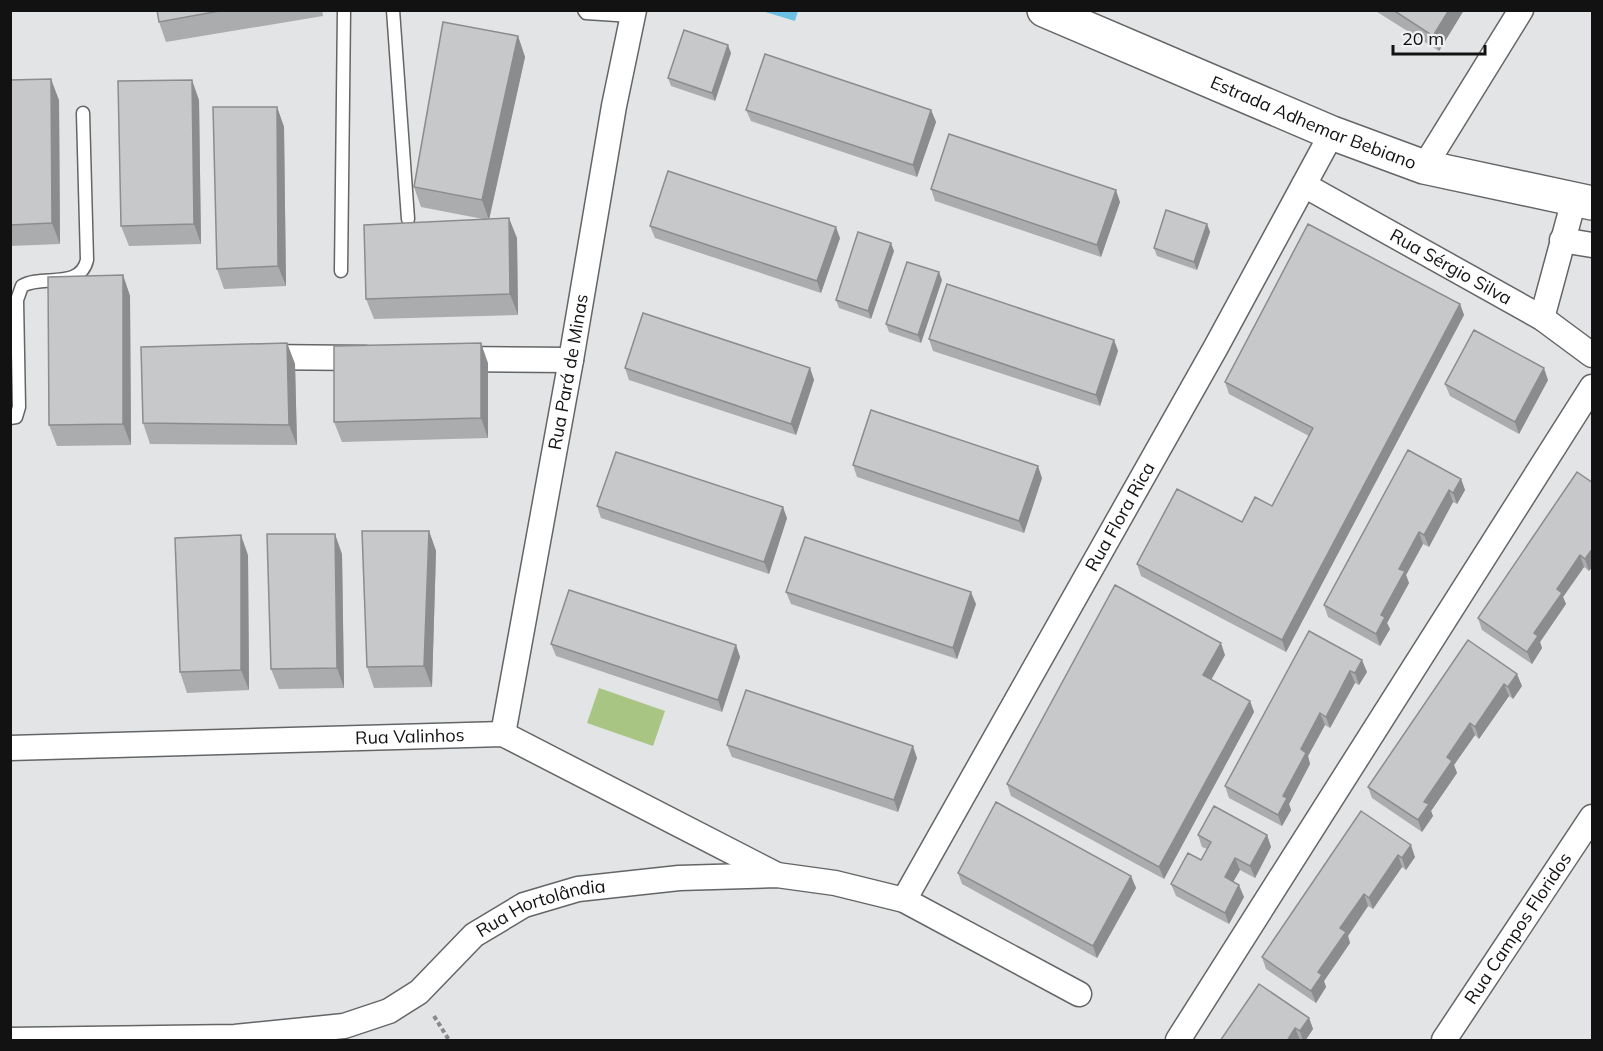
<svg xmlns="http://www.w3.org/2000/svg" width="1603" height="1051" viewBox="0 0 1603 1051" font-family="Mulish,sans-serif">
<rect width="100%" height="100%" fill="#e3e4e5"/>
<!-- green -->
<path fill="#a9c584" d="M599,688L665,711L653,746L587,723Z"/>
<!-- water -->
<path fill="#6cc0e3" d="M762,11H798L795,21Z"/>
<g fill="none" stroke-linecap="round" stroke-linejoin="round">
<!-- lane casing -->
<g stroke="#646566" stroke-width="15">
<path id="lane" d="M393,10L408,219
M584,10L586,13L632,16
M341,271L344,10
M10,418L16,417L19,407L17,300L22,286C42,274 80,290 87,260L83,113"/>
</g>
<!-- street casing -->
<g stroke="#646566" stroke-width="27">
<g id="street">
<path d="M1424,167L1521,10"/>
<path id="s1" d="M1304,185L1542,318L1592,355"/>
<path d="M1562,240L1592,245"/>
<path d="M1542,318L1574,200"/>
<path d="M259,357L365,358"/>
<path d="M454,359L571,360"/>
<path id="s2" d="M503,734L571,360L614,106L634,10"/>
<path id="s3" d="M10,748L503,734L775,874"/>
<path id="s4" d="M904,900L1216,347L1332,133"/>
<path id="s5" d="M10,1040L235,1037L344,1026L389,1011L419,992L474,935L524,905L578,889L679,878L777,875L835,883L904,900L1079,994"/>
<path d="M1178,1040L1592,387"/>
<path id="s6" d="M1444,1040L1592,817"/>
</g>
</g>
<!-- secondary casing -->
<g stroke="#646566" stroke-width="36">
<g id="secondary">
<path id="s7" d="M1044,10L1332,133L1424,167L1592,203"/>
</g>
</g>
<!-- path -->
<path stroke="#88898a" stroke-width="4" stroke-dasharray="4.5 3" stroke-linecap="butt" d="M434,1016L449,1040"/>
<!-- lane -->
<use href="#lane" stroke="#fff" stroke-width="12"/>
<!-- street -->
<use href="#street" stroke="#fff" stroke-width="24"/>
<!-- secondary -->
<use href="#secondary" stroke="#fff" stroke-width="33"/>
</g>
<!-- wall -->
<path fill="#abacad" d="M157,10H322L323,16L166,42L159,22Z
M400,10H550V11Z
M1374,10H1464L1439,51Z
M518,36L525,57L489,219L517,238L518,315L374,319L366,299L483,219L421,207L414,187Z
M731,53L715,101L671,86L668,78Z
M10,80L59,100L60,244L10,246Z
M199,100L201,244L129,246L121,226Z
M277,107L284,127L286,286L224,289L217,269Z
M746,110H931L936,122L917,177L751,121Z
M931,189L1120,202L1101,257L935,201Z
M1207,224L1210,232L1197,270L1157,256L1154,248Z
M650,226L840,238L821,293L655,238Z
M894,251L871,319L839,308L836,300Z
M123,275L130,296L131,445L57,446L49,425Z
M942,280L921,343L889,332L886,324Z
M1460,304L1464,315L1286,652L1141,576L1137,564L1242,522L1272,506L1309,436L1229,394L1225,382Z
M929,339L1114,340L1118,351L1100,406L933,351Z
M287,343L295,364L297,445L150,444L143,423Z
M488,363V438L342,442L334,422Z
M625,368H810L814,380L796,435L629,380Z
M1548,380L1519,434L1450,396L1445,384Z
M853,465L1042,478L1024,533L857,477Z
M1461,479L1465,490L1457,504L1453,502L1429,547L1423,544L1406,575L1409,583L1387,623L1390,629L1380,646L1328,617L1324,605Z
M1593,483V566L1589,571L1584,567L1563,597L1566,604L1540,642L1542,648L1532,664L1482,630L1478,618Z
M597,506L787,518L769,574L601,518Z
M429,531L436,551L432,687L374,688L367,667Z
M342,554L344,688L279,689L271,669Z
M248,555L249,690L187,693L180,672Z
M786,592L976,604L957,659L791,604Z
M1309,631L1367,672L1359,685L1355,683L1330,728L1325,725L1308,756L1310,764L1289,804L1291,810L1282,826L1229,798L1225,786Z
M1468,640L1522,686L1513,699L1509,696L1479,739L1475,735L1454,765L1457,773L1431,811L1433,816L1422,832L1372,798L1368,787Z
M551,644L736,645L740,657L722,712L556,656Z
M1225,655L1211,680L1250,701L1254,712L1164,879L1011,796L1007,784Z
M727,745L917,758L898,812L732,757Z
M1361,811L1415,857L1406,870L1402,867L1373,909L1368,906L1348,936L1350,943L1324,981L1326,987L1316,1003L1266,969L1262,957Z
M1198,835H1267L1271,847L1255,878L1240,870L1233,882L1244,897L1229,924L1176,896L1171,884L1201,860L1207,849L1202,847Z
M958,873L1131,876L1136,888L1097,958L962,884Z
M1309,1018L1313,1029L1305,1041L1300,1040L1299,1041H1220Z"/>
<!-- shaded-wall -->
<path fill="#8b8c8d" d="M1449,10H1464L1439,51L1433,36Z
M518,36L525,57L489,220L482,200Z
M728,45L731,53L715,101L712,93Z
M51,79L59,100L60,244L52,223Z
M192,80L199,100L201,244L194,224Z
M277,107L284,127L286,286L278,266Z
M931,110L936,122L917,177L913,165Z
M1116,190L1120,202L1101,257L1097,245Z
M509,218L517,238L518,315L510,294Z
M1207,224L1210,232L1197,270L1194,262Z
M836,227L840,238L821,293L817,281Z
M891,243L894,251L871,319L868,311Z
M939,272L942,280L921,343L918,335Z
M123,275L130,296L131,445L123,424Z
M1460,304L1464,315L1286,652L1282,640Z
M1114,340L1118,351L1100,406L1096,395Z
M287,343L295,364L297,445L289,425Z
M481,343L488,363V438L481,418Z
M810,368L814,380L796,435L791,424Z
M1544,368L1548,380L1519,434L1515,422Z
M1038,466L1042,478L1024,533L1019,521Z
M1461,479L1465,490L1457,504L1453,493Z
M1449,490L1453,502L1429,547L1424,535Z
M783,507L787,518L769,574L764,562Z
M429,531L436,551L432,687L424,666Z
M1419,532L1423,544L1406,575L1409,583L1387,623L1390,629L1380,646L1376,634L1381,615L1399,569Z
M335,534L342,554L344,688L337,668Z
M241,535L248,555L249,690L241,670Z
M1593,548V566L1589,571L1585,559Z
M1580,555L1584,567L1563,597L1566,604L1540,642L1542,648L1532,664L1527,652L1534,633L1557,589Z
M971,592L976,604L957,659L953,648Z
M1221,643L1225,655L1207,687L1203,675Z
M736,645L740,657L722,712L718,700Z
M1362,660L1367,672L1359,685L1355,673Z
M1350,671L1355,683L1330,728L1326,717Z
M1517,674L1522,686L1513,699L1508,687Z
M1504,684L1509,696L1479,739L1475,727Z
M1250,701L1254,712L1164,879L1159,867Z
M1320,713L1325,725L1308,756L1310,764L1289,804L1291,810L1282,826L1278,815L1283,796L1301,749Z
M1470,723L1475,735L1454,765L1457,773L1431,811L1433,816L1422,832L1418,820L1424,802L1447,757Z
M913,746L917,758L898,812L894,800Z
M1267,835L1271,847L1255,878L1250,866Z
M1411,845L1415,857L1406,870L1402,858Z
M1398,855L1402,867L1373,909L1369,898Z
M1235,858L1240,870L1229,889L1225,877Z
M1131,876L1136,888L1097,958L1093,946Z
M1239,885L1244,897L1229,924L1225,913Z
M1364,894L1368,906L1348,936L1350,943L1324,981L1326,987L1316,1003L1311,991L1318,972L1340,928Z
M1309,1018L1313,1029L1305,1041H1303L1300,1031Z
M1295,1028L1300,1040L1299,1041H1287Z"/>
<!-- building -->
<path fill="#c7c8c9" stroke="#8b8c8d" stroke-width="1.5" d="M157,10H225L159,22Z
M1393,10H1449L1433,36Z
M443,22L518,36L482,200L414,187Z
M684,30L728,45L712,93L668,78Z
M765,54L931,110L913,165L746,110Z
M51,79L52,223L10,225V80Z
M192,80L194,224L121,226L118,81Z
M213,107H277L278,266L217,269Z
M949,134L1116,190L1097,245L931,189Z
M668,171L836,227L817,281L650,226Z
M1166,210L1207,224L1194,262L1154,248Z
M509,218L510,294L366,299L364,225Z
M1308,224L1460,304L1282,640L1137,564L1177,489L1242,522L1255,497L1272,506L1313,428L1225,382Z
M858,232L891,243L868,311L836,300Z
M907,262L939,272L918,335L886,324Z
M123,275V424L49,425L48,277Z
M947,284L1114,340L1096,395L929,339Z
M643,313L810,368L791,424L625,368Z
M1474,330L1544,368L1515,422L1445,384Z
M287,343L289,425L143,423L141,347Z
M481,343V418L334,422V346Z
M871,410L1038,466L1019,521L853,465Z
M1408,450L1461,479L1453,493L1449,490L1424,535L1419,532L1399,569L1405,571L1381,615L1385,617L1376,634L1324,605Z
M616,452L783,507L764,562L597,506Z
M1577,472L1593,483V548L1585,559L1580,555L1557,589L1562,593L1534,633L1538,636L1527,652L1478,618Z
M362,531H429L424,666L367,667Z
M267,534H335L337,668L271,669Z
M241,535V670L180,672L175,538Z
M805,537L971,592L953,648L786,592Z
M1115,585L1221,643L1203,675L1250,701L1159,867L1007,784Z
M569,590L736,645L718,700L551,644Z
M1309,631L1362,660L1355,673L1350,671L1326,717L1320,713L1301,749L1306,753L1283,796L1287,798L1278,815L1225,786Z
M1468,640L1517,674L1508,687L1504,684L1475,727L1470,723L1447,757L1452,761L1424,802L1429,804L1418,820L1368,787Z
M746,690L913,746L894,800L727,745Z
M996,802L1131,876L1093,946L958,873Z
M1214,806L1267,835L1250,866L1235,858L1225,877L1239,885L1225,913L1171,884L1188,853L1201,860L1211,842L1198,835Z
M1361,811L1411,845L1402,858L1398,855L1369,898L1364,894L1340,928L1346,932L1318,972L1322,975L1311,991L1262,957Z
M1259,984L1309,1018L1300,1031L1295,1028L1287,1041H1220Z"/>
<g text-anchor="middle" stroke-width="4.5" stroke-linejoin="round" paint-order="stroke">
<!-- street labels -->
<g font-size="18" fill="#121213" stroke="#f0f1f3">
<text dy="6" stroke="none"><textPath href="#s7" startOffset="292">Estrada Adhemar Bebiano</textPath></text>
<text dy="6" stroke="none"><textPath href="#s1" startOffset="168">Rua Sérgio Silva</textPath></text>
<text dy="6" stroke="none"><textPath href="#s2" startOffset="368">Rua Pará de Minas</textPath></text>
<text dy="6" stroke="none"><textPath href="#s4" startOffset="440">Rua Flora Rica</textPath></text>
<text dy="6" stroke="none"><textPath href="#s3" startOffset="400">Rua Valinhos</textPath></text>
<text dy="6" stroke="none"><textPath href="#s5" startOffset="570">Rua Hortolândia</textPath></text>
<text dy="6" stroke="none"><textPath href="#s6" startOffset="134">Rua Campos Floridos</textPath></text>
</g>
</g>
<!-- border -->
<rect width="1603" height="1051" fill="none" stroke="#121213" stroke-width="24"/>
<!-- scale -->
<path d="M1393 45v9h92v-9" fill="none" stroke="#121213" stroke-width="3"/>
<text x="1402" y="45" font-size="18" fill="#121213" stroke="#f0f1f3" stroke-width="4.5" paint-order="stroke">20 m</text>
</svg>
